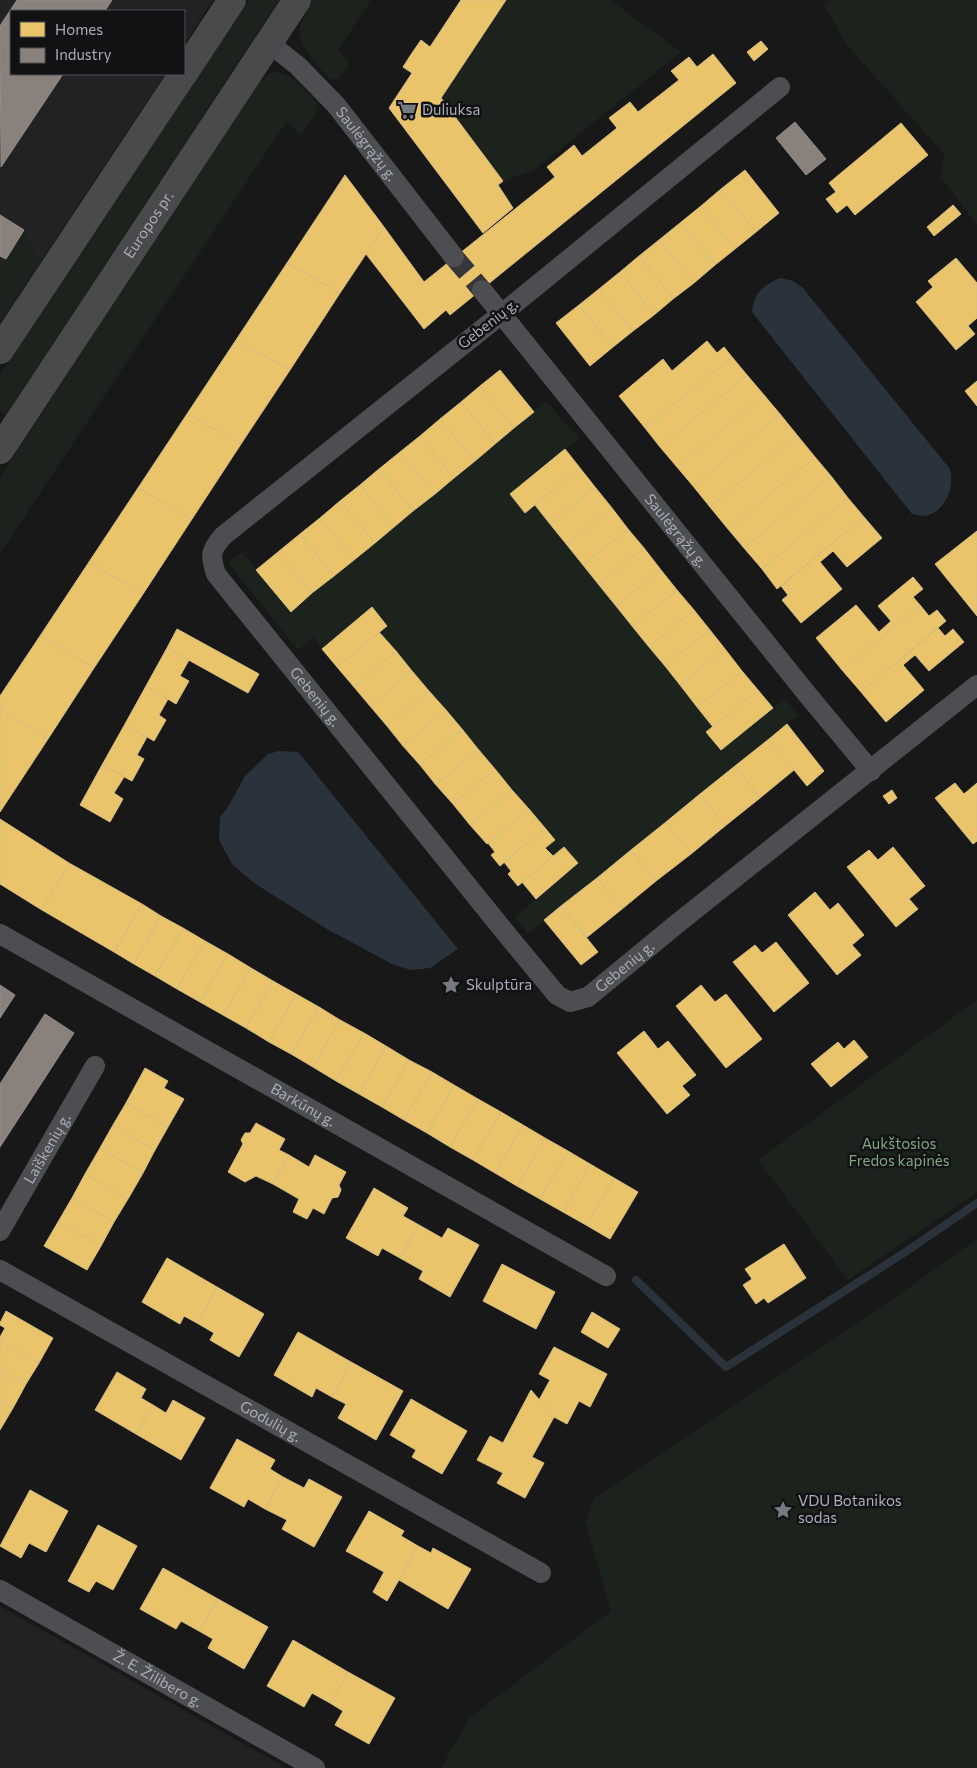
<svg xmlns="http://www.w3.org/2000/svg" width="977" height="1768" viewBox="0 0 977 1768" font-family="Commissioner,sans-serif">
<rect width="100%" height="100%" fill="#181819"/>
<!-- built -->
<path fill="#222225" d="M0,0H213L184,45V11H11V74H165L0,323Z
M0,1606L286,1768H0Z"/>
<!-- green -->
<path fill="#1c231d" d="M249,0H279L6,415L0,411V375Z
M314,0H371L338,50L350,63L339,78L332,80C324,75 319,67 313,60C294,35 297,25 314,0Z
M506,0H610L681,52L533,171L503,181L441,98Z
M830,0H977V225L940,176L945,155L847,45L824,5Z
M273,71C296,74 302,88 317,104L316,114L301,136L287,121L0,553V477L259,82Z
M24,230L40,262L0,323V267Z
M546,402L579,438L510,494L525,513L535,505L713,727L773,708L784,698L798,715L528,934L515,917L578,863L564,847L553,856L545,848L554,840L379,632L387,625L372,608L322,649L314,637L298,650L228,563L242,552L291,611Z
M977,1000V1192L848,1280L758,1160Z
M977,1239V1768H441L470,1717L611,1611L585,1522L594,1498L873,1313Z"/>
<!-- water -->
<path fill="#2a333c" d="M780,278L793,281L803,288L950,469C955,488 945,513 924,516C920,516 915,514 912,514L752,312C754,293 763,285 780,278Z
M279,751L298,752L458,949L430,968L411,970L394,965L327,929L254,883L232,864L219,840L220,817L228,807L245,776L268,754Z"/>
<!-- homes -->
<path fill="#e9c46a" stroke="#d6bd82" d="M461,0H506L441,98L503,181L498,185L513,208L483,233L389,108L412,73L403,67L412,53L421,40L430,47Z
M761,41L768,49L754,61L747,52Z
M713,54L736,83L450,315L446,310L424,329L366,254L384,227L424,282L555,177L547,167L574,145L582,156L617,128L609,118L630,102L638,112L679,80L671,71L689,57L697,67Z
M901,123L928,155L855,215L847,205L837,213L826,199L836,192L829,183Z
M745,170L779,213L756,232L721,189Z
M345,175L384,227L340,293L287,263Z
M721,189L756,232L735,249L701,206Z
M953,205L961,214L934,236L927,227Z
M701,206L735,249L715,265L680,223Z
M680,223L715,265L694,283L659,240Z
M659,240L694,283L673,299L639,256Z
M639,256L673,299L654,315L620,272Z
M956,258L977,283V318L968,326L975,334L956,350L916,302L933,287L928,281Z
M287,263L340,293L290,370L236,340Z
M620,272L654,315L633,331L599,289Z
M599,289L633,331L613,347L579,305Z
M579,305L613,347L590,366L556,323Z
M236,340L290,370L241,444L187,414Z
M707,341L717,353L724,347L732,357L645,428L619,396L663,359L672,371Z
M732,357L747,375L660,447L645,428Z
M500,370L534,412L514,428L480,386Z
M747,375L764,395L677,467L660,447Z
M977,381V406L965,391Z
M480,386L514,428L495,444L461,402Z
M764,395L780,414L693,486L677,467Z
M461,402L495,444L475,461L440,419Z
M187,414L241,444L192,519L138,488Z
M780,414L797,435L710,507L693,486Z
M440,419L475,461L454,478L420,436Z
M797,435L815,457L728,529L710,507Z
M420,436L454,478L435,494L400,452Z
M565,449L580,468L525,513L510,494Z
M400,452L435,494L413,511L379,469Z
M815,457L831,476L744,548L728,529Z
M580,468L595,487L550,524L535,505Z
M379,469L413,511L394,527L360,485Z
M831,476L848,498L762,569L744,548Z
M360,485L394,527L375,543L340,501Z
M595,487L612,508L567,545L550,524Z
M138,488L192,519L143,594L89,562Z
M848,498L864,517L777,589L762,569Z
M340,501L375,543L354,560L320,518Z
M612,508L628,529L583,565L567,545Z
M864,517L882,538L847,567L833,551L820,562L842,589L801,623L782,600L788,595L781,586Z
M320,518L354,560L334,576L300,534Z
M628,529L644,548L599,585L583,565Z
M977,531V616L935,564Z
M300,534L334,576L312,593L278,552Z
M644,548L661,570L616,606L599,585Z
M278,552L312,593L291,612L256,570Z
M89,562L143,594L94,668L40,636Z
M661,570L677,590L632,626L616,606Z
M913,577L923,589L913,597L920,605L842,670L816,638L856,605L879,632L891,621L878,606Z
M677,590L694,610L649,647L632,626Z
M920,605L929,616L937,610L946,621L861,692L842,670Z
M372,607L387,626L337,667L322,649Z
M694,610L710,630L665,666L649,647Z
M938,628L945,636L953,629L964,642L929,671L915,655L903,665L924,690L886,722L861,692Z
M177,629L259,674L248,693L167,648Z
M710,630L725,649L680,685L665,666Z
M379,632L396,651L354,687L337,667Z
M40,636L94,668L48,739L0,709V696Z
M167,648L189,660L180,676L189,681L176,704L146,686Z
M725,649L742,671L697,707L680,685Z
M396,651L412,671L370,706L354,687Z
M412,671L429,691L387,726L370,706Z
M742,671L758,690L713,727L697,707Z
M146,686L168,699L159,715L166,720L154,741L125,724Z
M758,690L773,708L721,750L706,732Z
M429,691L446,710L403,746L387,726Z
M0,709L48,739L0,812Z
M446,710L462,729L420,765L403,746Z
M125,724L147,737L137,755L144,759L132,781L102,765Z
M787,724L824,771L807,786L769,739Z
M462,729L478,749L436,785L420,765Z
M769,739L794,770L760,798L735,766Z
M478,749L495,769L453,804L436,785Z
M102,765L124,777L114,793L123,799L110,822L80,805Z
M735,766L760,798L725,826L700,794Z
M495,769L512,790L470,825L453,804Z
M955,783L964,794L977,783V841L973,844L935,798Z
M512,790L529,809L487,844L470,825Z
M892,790L897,798L889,804L883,796Z
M700,794L725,826L691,854L666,822Z
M529,809L545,828L500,866L491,855L495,852L488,843Z
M0,819L69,863L42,910L0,884Z
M666,822L691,854L656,881L631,850Z
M545,828L555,840L545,848L553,856L518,886L508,874L511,871L504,862Z
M564,847L578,863L536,899L522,882Z
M893,847L925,886L909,899L918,909L896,927L847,867L869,850L878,860Z
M631,850L656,881L622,909L597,878Z
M69,863L142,904L114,952L42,910Z
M597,878L622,909L586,938L561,906Z
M815,892L830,910L838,903L864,935L852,945L861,955L837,975L788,915Z
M142,904L161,916L134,964L114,952Z
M561,906L598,952L581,965L544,920Z
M161,916L183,928L155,976L134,964Z
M183,928L205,941L177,989L155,976Z
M205,941L228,954L200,1002L177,989Z
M776,942L809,983L774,1012L733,962L755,945L762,953Z
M228,954L251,968L223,1015L200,1002Z
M251,968L273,981L246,1028L223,1015Z
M273,981L296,994L269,1042L246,1028Z
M701,985L715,1002L726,994L762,1039L726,1068L676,1006Z
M296,994L319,1007L291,1054L269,1042Z
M319,1007L340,1020L313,1067L291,1054Z
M340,1020L364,1033L336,1081L313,1067Z
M644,1031L658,1049L668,1041L696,1075L682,1086L690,1095L667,1114L617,1053Z
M364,1033L386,1046L359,1094L336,1081Z
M854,1040L868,1057L831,1087L811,1064L838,1042L844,1049Z
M386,1046L409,1060L382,1107L359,1094Z
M409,1060L432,1072L404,1120L382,1107Z
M145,1068L168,1081L164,1088L184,1099L168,1127L126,1103Z
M432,1072L454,1085L427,1133L404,1120Z
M454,1085L478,1099L450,1147L427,1133Z
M478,1099L501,1112L473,1160L450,1147Z
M126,1103L168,1127L155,1150L113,1125Z
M501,1112L523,1125L495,1173L473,1160Z
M256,1123L285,1139L279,1150L289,1155L273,1184L256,1176L245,1182L228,1172L243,1144L241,1140L245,1133H250Z
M113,1125L155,1150L143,1173L100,1148Z
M523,1125L545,1138L517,1186L495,1173Z
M545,1138L568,1151L540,1199L517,1186Z
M100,1148L143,1173L128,1199L85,1174Z
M568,1151L590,1164L563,1212L540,1199Z
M289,1155L309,1167L315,1155L346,1172L339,1185L341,1190L338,1197L332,1198L324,1214L313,1208L307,1219L293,1212L299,1199L273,1184Z
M590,1164L614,1178L586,1225L563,1212Z
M85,1174L128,1199L114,1222L72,1198Z
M614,1178L638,1192L610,1239L586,1225Z
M374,1188L408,1208L403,1216L419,1225L400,1258L382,1248L378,1256L346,1238Z
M72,1198L114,1222L101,1246L58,1222Z
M58,1222L101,1246L87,1270L44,1246Z
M419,1225L442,1238L448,1228L479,1245L450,1297L419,1279L423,1271L400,1258Z
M784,1244L806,1278L768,1303L764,1298L756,1304L743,1285L752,1279L745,1269Z
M167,1258L217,1287L197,1323L184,1316L180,1324L142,1302Z
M502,1264L555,1292L536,1329L483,1301Z
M217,1287L264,1314L239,1357L210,1340L214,1333L197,1323Z
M6,1311L53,1338L39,1363L0,1340V1337L5,1328L0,1325V1323Z
M592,1312L620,1329L608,1348L581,1332Z
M298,1332L351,1362L332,1397L316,1388L312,1397L274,1375Z
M0,1340L39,1363L26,1384L0,1369Z
M554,1347L607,1374L590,1407L579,1401L567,1424L554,1417L539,1400L550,1380L539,1374Z
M351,1362L403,1391L376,1440L338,1418L346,1404L332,1397Z
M0,1369L26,1384L13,1408L0,1401Z
M117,1372L146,1389L141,1398L153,1405L136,1434L95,1410Z
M531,1390L554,1417L532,1457L544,1463L525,1498L497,1483L503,1473L477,1460L490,1436L503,1443Z
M411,1399L467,1431L442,1474L412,1457L416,1450L390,1435Z
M173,1400L205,1418L181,1460L136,1434L153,1405L166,1413Z
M0,1401L13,1408L0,1430Z
M237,1439L275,1460L270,1469L283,1477L265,1509L248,1499L244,1507L210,1488Z
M283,1477L304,1488L309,1479L342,1497L314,1547L282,1529L287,1520L265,1509Z
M30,1490L68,1511L46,1552L29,1543L21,1558L0,1546Z
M369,1511L404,1531L401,1536L418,1546L387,1601L373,1592L384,1572L346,1551Z
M98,1525L137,1546L113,1590L96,1581L89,1592L68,1581Z
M418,1546L431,1553L433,1548L471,1569L448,1609L399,1580Z
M163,1568L218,1599L199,1631L181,1621L176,1629L140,1609Z
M218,1599L268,1627L244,1669L208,1648L213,1639L199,1631Z
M293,1640L348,1672L330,1703L312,1693L304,1707L267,1686Z
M348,1672L395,1698L369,1744L335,1725L343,1711L330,1703Z"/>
<!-- industry -->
<path fill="#8a817c" stroke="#938e8f" d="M17,0H112L105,11H11V74H63L1,167L0,26Z
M795,122L826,159L806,175L776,138Z
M0,215L24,230L6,259L0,256Z
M0,985L15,995L0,1018Z
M45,1014L74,1033L0,1147V1084Z"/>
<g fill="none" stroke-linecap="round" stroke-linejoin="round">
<!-- stream -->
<path stroke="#2a333c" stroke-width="8" d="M636,1280L726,1367L907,1251L977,1203"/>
<!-- minor-tunnel -->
<path stroke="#353639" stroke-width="20" stroke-dasharray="20 10" stroke-linecap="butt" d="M454,257L482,290"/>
<!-- minor -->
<g stroke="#4c4e52" stroke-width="20">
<path id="s1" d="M269,43L298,66L336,105L454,257"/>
<path id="s2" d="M780,87L514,304L223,536C210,551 210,555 216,574L504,931L557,995L570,1002L588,997L678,923L977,685"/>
<path id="s3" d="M482,290L807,694L871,771"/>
<path id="s4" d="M0,934L606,1276"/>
<path id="s5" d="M0,1231L95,1066"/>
<path id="s6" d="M0,1270L541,1573"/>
<path id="s7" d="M0,1590L315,1768"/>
</g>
<!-- primary -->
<g stroke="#4a4a4d" stroke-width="28">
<path d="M184,73L232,0"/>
<path d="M0,350L183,74"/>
<path id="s8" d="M0,450L297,0"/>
</g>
</g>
<!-- icons -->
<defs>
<g id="supermarket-bare" transform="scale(1.5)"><path d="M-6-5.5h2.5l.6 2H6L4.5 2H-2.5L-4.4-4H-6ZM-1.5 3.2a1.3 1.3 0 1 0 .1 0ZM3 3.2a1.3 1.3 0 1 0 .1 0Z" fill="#767a82" stroke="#121215" stroke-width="2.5" paint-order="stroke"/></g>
<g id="sight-bare" transform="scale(1.5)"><path d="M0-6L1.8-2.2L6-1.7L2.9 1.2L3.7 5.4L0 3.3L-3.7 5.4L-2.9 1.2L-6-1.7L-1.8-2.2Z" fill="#767a82" stroke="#121215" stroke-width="2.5" paint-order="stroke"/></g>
</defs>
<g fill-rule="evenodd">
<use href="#supermarket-bare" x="407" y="110"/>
<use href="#sight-bare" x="451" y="985"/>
<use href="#sight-bare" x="783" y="1510"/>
</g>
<g text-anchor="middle" stroke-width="5" stroke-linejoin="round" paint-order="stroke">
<!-- poi labels -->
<g font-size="15" fill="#a8aeba" stroke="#121215" text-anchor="start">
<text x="422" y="115">Duliuksa</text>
<text x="466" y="990">Skulptūra</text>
<text x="798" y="1506">VDU Botanikos<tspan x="798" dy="17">sodas</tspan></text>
</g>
<!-- street labels -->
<g font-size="15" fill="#a8aeba" stroke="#121215">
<text dy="5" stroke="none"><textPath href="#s1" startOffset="141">Saulėgrąžų g.</textPath></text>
<text dy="5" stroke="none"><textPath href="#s8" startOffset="270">Europos pr.</textPath></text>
<text transform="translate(488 324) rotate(-38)" y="5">Gebenių g.</text>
<text dy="5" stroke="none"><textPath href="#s3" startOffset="309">Saulėgrąžų g.</textPath></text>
<text dy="5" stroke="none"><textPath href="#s2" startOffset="915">Gebenių g.</textPath></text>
<text dy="5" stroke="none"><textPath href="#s2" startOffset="1380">Gebenių g.</textPath></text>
<text dy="5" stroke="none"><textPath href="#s4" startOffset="348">Barkūnų g.</textPath></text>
<text dy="5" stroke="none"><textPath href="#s5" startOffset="95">Laiškenių g.</textPath></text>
<text dy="5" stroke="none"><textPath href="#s6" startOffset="310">Godulių g.</textPath></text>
<text dy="5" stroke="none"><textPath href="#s7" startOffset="181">Ž. E. Žilibero g.</textPath></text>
</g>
<!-- park labels -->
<g font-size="15" fill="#7ea781" stroke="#121215">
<text x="899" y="1149">Aukštosios<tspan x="899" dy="17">Fredos kapinės</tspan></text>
</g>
</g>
<!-- legend -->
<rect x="10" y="10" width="175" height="65" fill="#121215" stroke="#4e5057"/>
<rect x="20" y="22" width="25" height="15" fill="#e9c46a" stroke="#4e5057"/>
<text x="55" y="35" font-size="15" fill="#a8aeba">Homes</text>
<rect x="20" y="48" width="25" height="15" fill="#8a817c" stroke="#4e5057"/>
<text x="55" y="60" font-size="15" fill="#a8aeba">Industry</text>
</svg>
